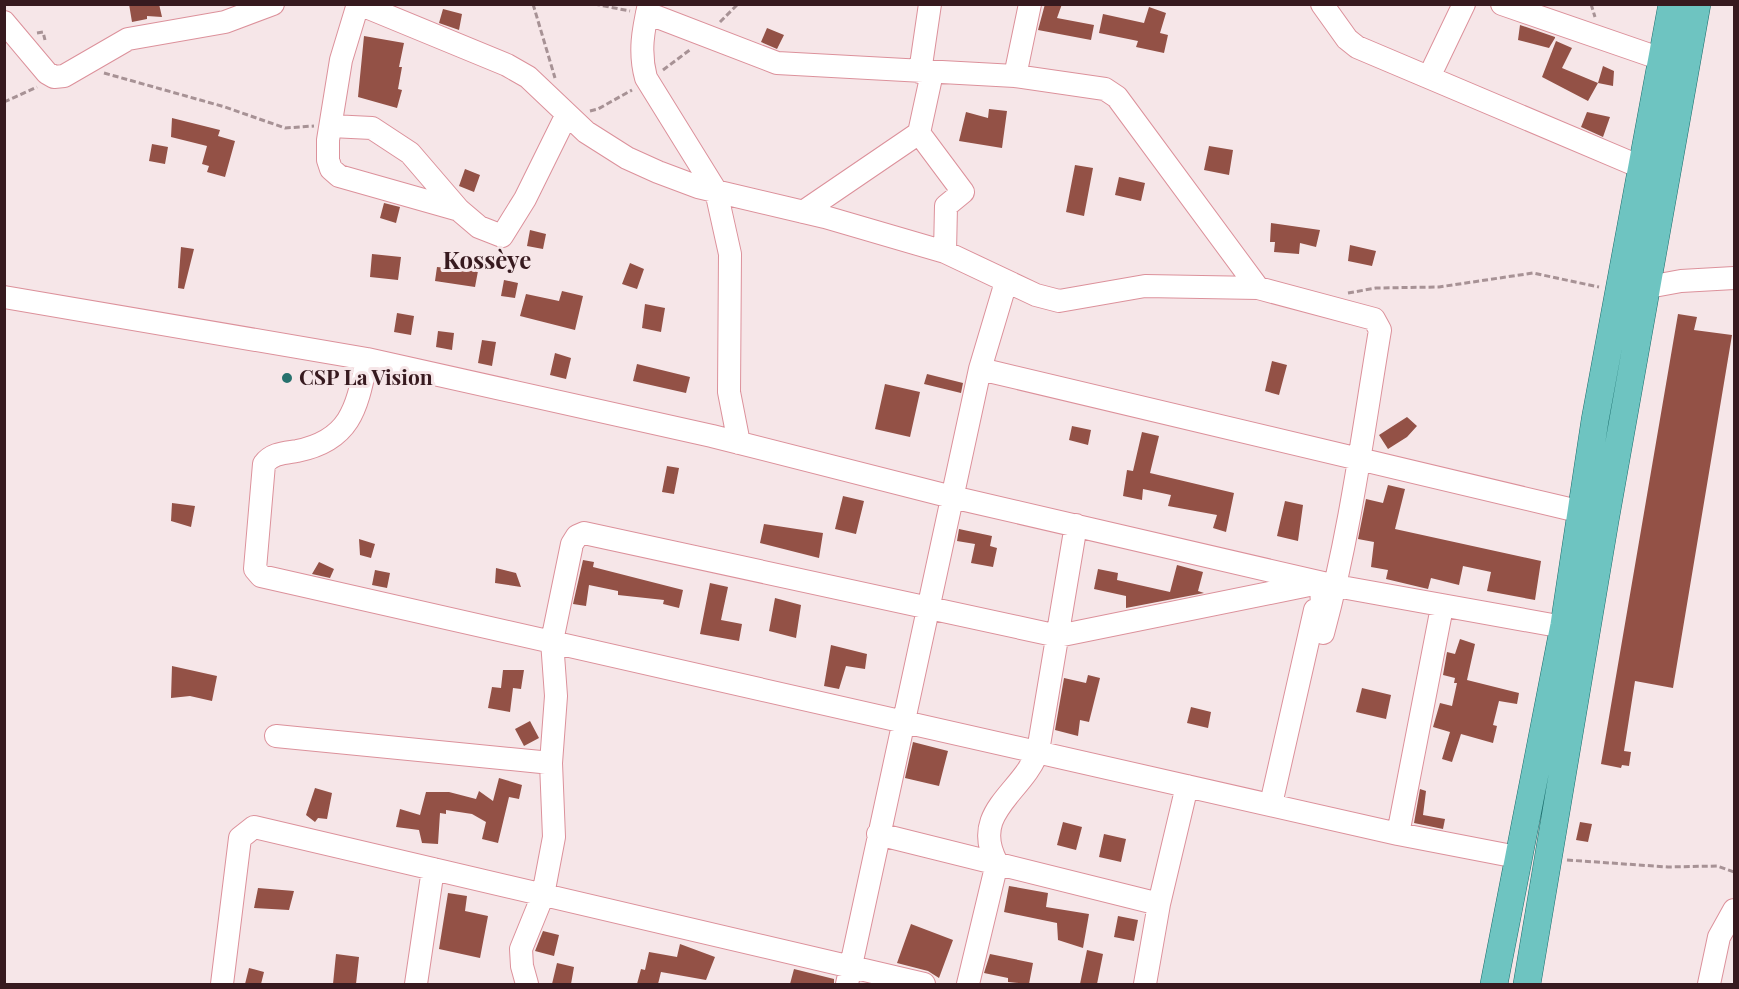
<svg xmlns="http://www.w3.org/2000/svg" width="1739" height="989" viewBox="0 0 1739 989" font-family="'Playfair Display',serif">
<rect width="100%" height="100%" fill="#f6e6e8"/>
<!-- building -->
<path fill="#935146" d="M129,4H159L162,17L147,16V19L132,22Z
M1045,4H1062L1057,18L1094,25L1091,40L1038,30Z
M1149,7L1166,13L1160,33L1168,35L1164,53L1136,47L1138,41L1099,33L1103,14L1144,23Z
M443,9L462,14L459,30L439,23Z
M1520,25L1555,37V38L1549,48L1518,40Z
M767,28L784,35L777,49L761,42Z
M364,36L404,43L399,67H402L398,89L402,90L397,108L358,97Z
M1556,41L1572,48L1562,68L1598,83L1588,101L1542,77Z
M1603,66L1614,71L1613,86L1598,83Z
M989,109L1007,111L1002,148L959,141L966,112L988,118Z
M1587,112L1610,117L1603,137L1581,127Z
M172,118L220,130L218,136L235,141L225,177L207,172L209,166L202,164L207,146L171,137Z
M152,144L168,147L165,164L149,161Z
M1209,146L1233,150L1229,175L1204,170Z
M1075,165L1093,168L1084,216L1066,212Z
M465,169L480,175L474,192L459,186Z
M1119,177L1145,183L1141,201L1115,195Z
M384,203L400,207L396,223L380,218Z
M1271,223L1320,230L1316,247L1300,243L1299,254L1274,252L1275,242H1270Z
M530,230L546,234L543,249L527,246Z
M1350,245L1376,251L1372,266L1348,261Z
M181,247L194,249L184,289L178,288Z
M372,254L401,257L398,280L370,277Z
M630,263L644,269L637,289L622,284Z
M437,267L478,271L475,287L435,281Z
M504,280L518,283L515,298L501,296Z
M562,291L583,296L575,330L520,316L526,294L559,301Z
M645,304L665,308L661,332L642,328Z
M397,313L414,316L411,335L394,332Z
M1678,314L1697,317L1694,330L1732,335L1673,688L1635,681L1624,751L1631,752L1629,766L1622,765L1621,768L1601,764Z
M438,331L454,333L452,350L436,347Z
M482,340L496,342L492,366L478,363Z
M555,353L571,358L566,379L550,375Z
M1272,361L1287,365L1279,395L1265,391Z
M637,364L690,377L686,393L633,381Z
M927,374L963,383L961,393L924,384Z
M885,384L920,392L910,437L875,429Z
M1407,417L1417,426L1407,437L1388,449L1379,435Z
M1072,426L1091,430L1088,445L1069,440Z
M1142,432L1159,436L1150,473L1234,493L1226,532L1213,528L1217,515L1168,506L1171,495L1143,489L1142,500L1123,496L1127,470L1133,471Z
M667,466L679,468L674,494L662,492Z
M1388,485L1405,489L1395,529L1541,561L1535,600L1487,591L1491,572L1463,566L1459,585L1431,578L1428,589L1386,579L1388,570L1371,567L1374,542L1358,539L1366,499L1383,503Z
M843,496L864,501L856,534L835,529Z
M1285,501L1303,505L1298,541L1277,536Z
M172,503L195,506L191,527L171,521Z
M764,524L823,533L819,558L760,543Z
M959,529L992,536L990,546L997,548L993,567L971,563L975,544L957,541Z
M359,539L375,544L371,558L360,555Z
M583,560L594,562L593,567L683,590L679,608L663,604L664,600L618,595V591L589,585L586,606L573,604Z
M319,562L334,569L330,578L312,574Z
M1177,565L1203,572L1198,591L1204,593L1126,608V596L1094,589L1098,569L1118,573L1117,580L1170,592Z
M496,568L516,573L521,587L495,583Z
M375,570L390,573L387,588L372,585Z
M710,583L728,587L721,620L742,624L739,641L700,634Z
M775,598L801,605L796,638L769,631Z
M1460,639L1475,644L1467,680L1519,693L1517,704L1499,701L1493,725L1497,726L1493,743L1461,734L1452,762L1442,759L1450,732L1433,727L1440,703L1452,706L1457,683H1454L1455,678L1443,675L1447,652L1455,654Z
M831,645L867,654L865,669L846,666L839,689L824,686Z
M172,666L217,676L212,701L190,696L171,698Z
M503,670H524L521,689L513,688L510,712L488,708L492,687L501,688Z
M1088,675L1100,678L1089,722L1080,720L1078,736L1055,730L1064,678L1086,683Z
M1362,688L1391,695L1386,719L1356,712Z
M1191,707L1211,712L1208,728L1187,723Z
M530,721L539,738L524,746L515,729Z
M913,742L948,751L939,786L905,778Z
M499,778L522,785L519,799L509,797L498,843L482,839L486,822L472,814L446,810V814L440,813L438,844L422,843L419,830L396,827L400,809L420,815L426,792H449L476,799L479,791L493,801Z
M315,788L332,793L327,819L318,818L315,822L306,815Z
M1420,789L1426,791L1423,815L1445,819L1443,829L1414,823Z
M1063,822L1082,827L1076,850L1057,845Z
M1580,822L1592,824L1588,842L1576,840Z
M1104,834L1126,839L1121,862L1099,857Z
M1009,886L1048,893L1046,907L1089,914L1083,948L1058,940L1057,923L1004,912Z
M258,888L294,891L289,910L254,908Z
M448,893L467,896L465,911L488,916L480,958L439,949Z
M1118,916L1138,920L1134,941L1114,937Z
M911,924L953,940L939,978L928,971L897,963Z
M543,931L559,935L554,956L535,951Z
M680,944L715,957L706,980L661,972L658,984H637L641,969L645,970L649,952L677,957Z
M1087,950L1103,954L1097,984H1080Z
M336,954L359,957L356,984H333Z
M990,954L1033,963L1029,984L1008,982V978L984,973Z
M557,963L574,967L571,984H552Z
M249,968L264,972L261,984H245Z
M794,969L834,979V984H790Z"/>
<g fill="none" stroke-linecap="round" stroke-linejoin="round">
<!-- minor casing -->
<g stroke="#dc919b" stroke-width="24">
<path id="minor" d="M358,4L341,60L328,140V160L331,169L339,176L459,210L479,227L502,236L525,199L566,116
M359,4L507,65L528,77L586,132L627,158L658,172L698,187L825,217L945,252L1036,295L1059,301L1145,286L1258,288L1374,319L1380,330C1363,432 1350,534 1323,633L1321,583
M649,4C643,31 639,52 646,78L716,191L730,254L729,392L739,443
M1322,4L1347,39L1357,47L1643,168L1659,171
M1502,4L1676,64
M647,13L777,63L1015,76L1105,89L1117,97L1258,288
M4,22L47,73L54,77L64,76L128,39L225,22L273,4
M920,72L930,4
M1015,76L1030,4
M1429,77L1464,4
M331,126L372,128L410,153L459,210
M919,133L963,192L946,206L945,252
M803,212L919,133L932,73
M1632,290L1681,281L1734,278
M4,297L367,359L712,436L952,497L1336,586L1580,630
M367,359C357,406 352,440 297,451C285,453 272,453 264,464L255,569L261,576L1398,834L1517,857
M980,369L1582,512
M276,736L551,763L556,696L552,641L572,544L577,536L584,533L1058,636L1314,584
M1271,804L1315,610
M878,834L1159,904
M1398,834L1442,607
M222,984L240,838L254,827L924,984
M416,984L433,869
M527,984L522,966L521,949L543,895L554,837L551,763
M847,984L980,369L1006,282
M968,984L997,863C969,812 1023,793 1038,751L1076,525
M1145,984L1159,904L1187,786
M1709,984L1719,937L1734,910"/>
</g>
<!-- major casing -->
<g stroke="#1c6e6d" stroke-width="28">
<path id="major" d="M1494,984L1564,625L1595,420L1672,4
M1527,984L1605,521L1697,4"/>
</g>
<!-- path -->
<path stroke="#a79295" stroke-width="3" stroke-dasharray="6 3" stroke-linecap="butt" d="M533,4L555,78
M594,4L630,11
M1591,4L1595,17
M720,22L738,4
M37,33L43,32L45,40
M663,70L691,49
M104,73L225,107L285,128L314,126
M4,102L37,87
M590,111L598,109L632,90
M1348,293L1376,288L1439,287L1533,273L1599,287
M1567,860L1668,867L1717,866L1734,872"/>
<!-- minor -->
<use href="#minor" stroke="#fff" stroke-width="22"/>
<!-- major -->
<use href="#major" stroke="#6ec4c1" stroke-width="27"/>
</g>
<!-- markers -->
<circle fill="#27716d" stroke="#f6e6e8" stroke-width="2" cx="287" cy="378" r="6"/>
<g text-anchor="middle" stroke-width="6" stroke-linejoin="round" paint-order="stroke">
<!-- poi labels -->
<g font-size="21" font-weight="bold" fill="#371a1f" stroke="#f6e6e8" text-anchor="start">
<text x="299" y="385">CSP La Vision</text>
</g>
<!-- quarter labels -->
<g font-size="24" font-weight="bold" fill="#371a1f" stroke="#f6e6e8">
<text x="487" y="269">Kossèye</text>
</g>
</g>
<!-- border -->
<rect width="1739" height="989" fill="none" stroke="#371a1f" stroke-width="12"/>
</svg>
